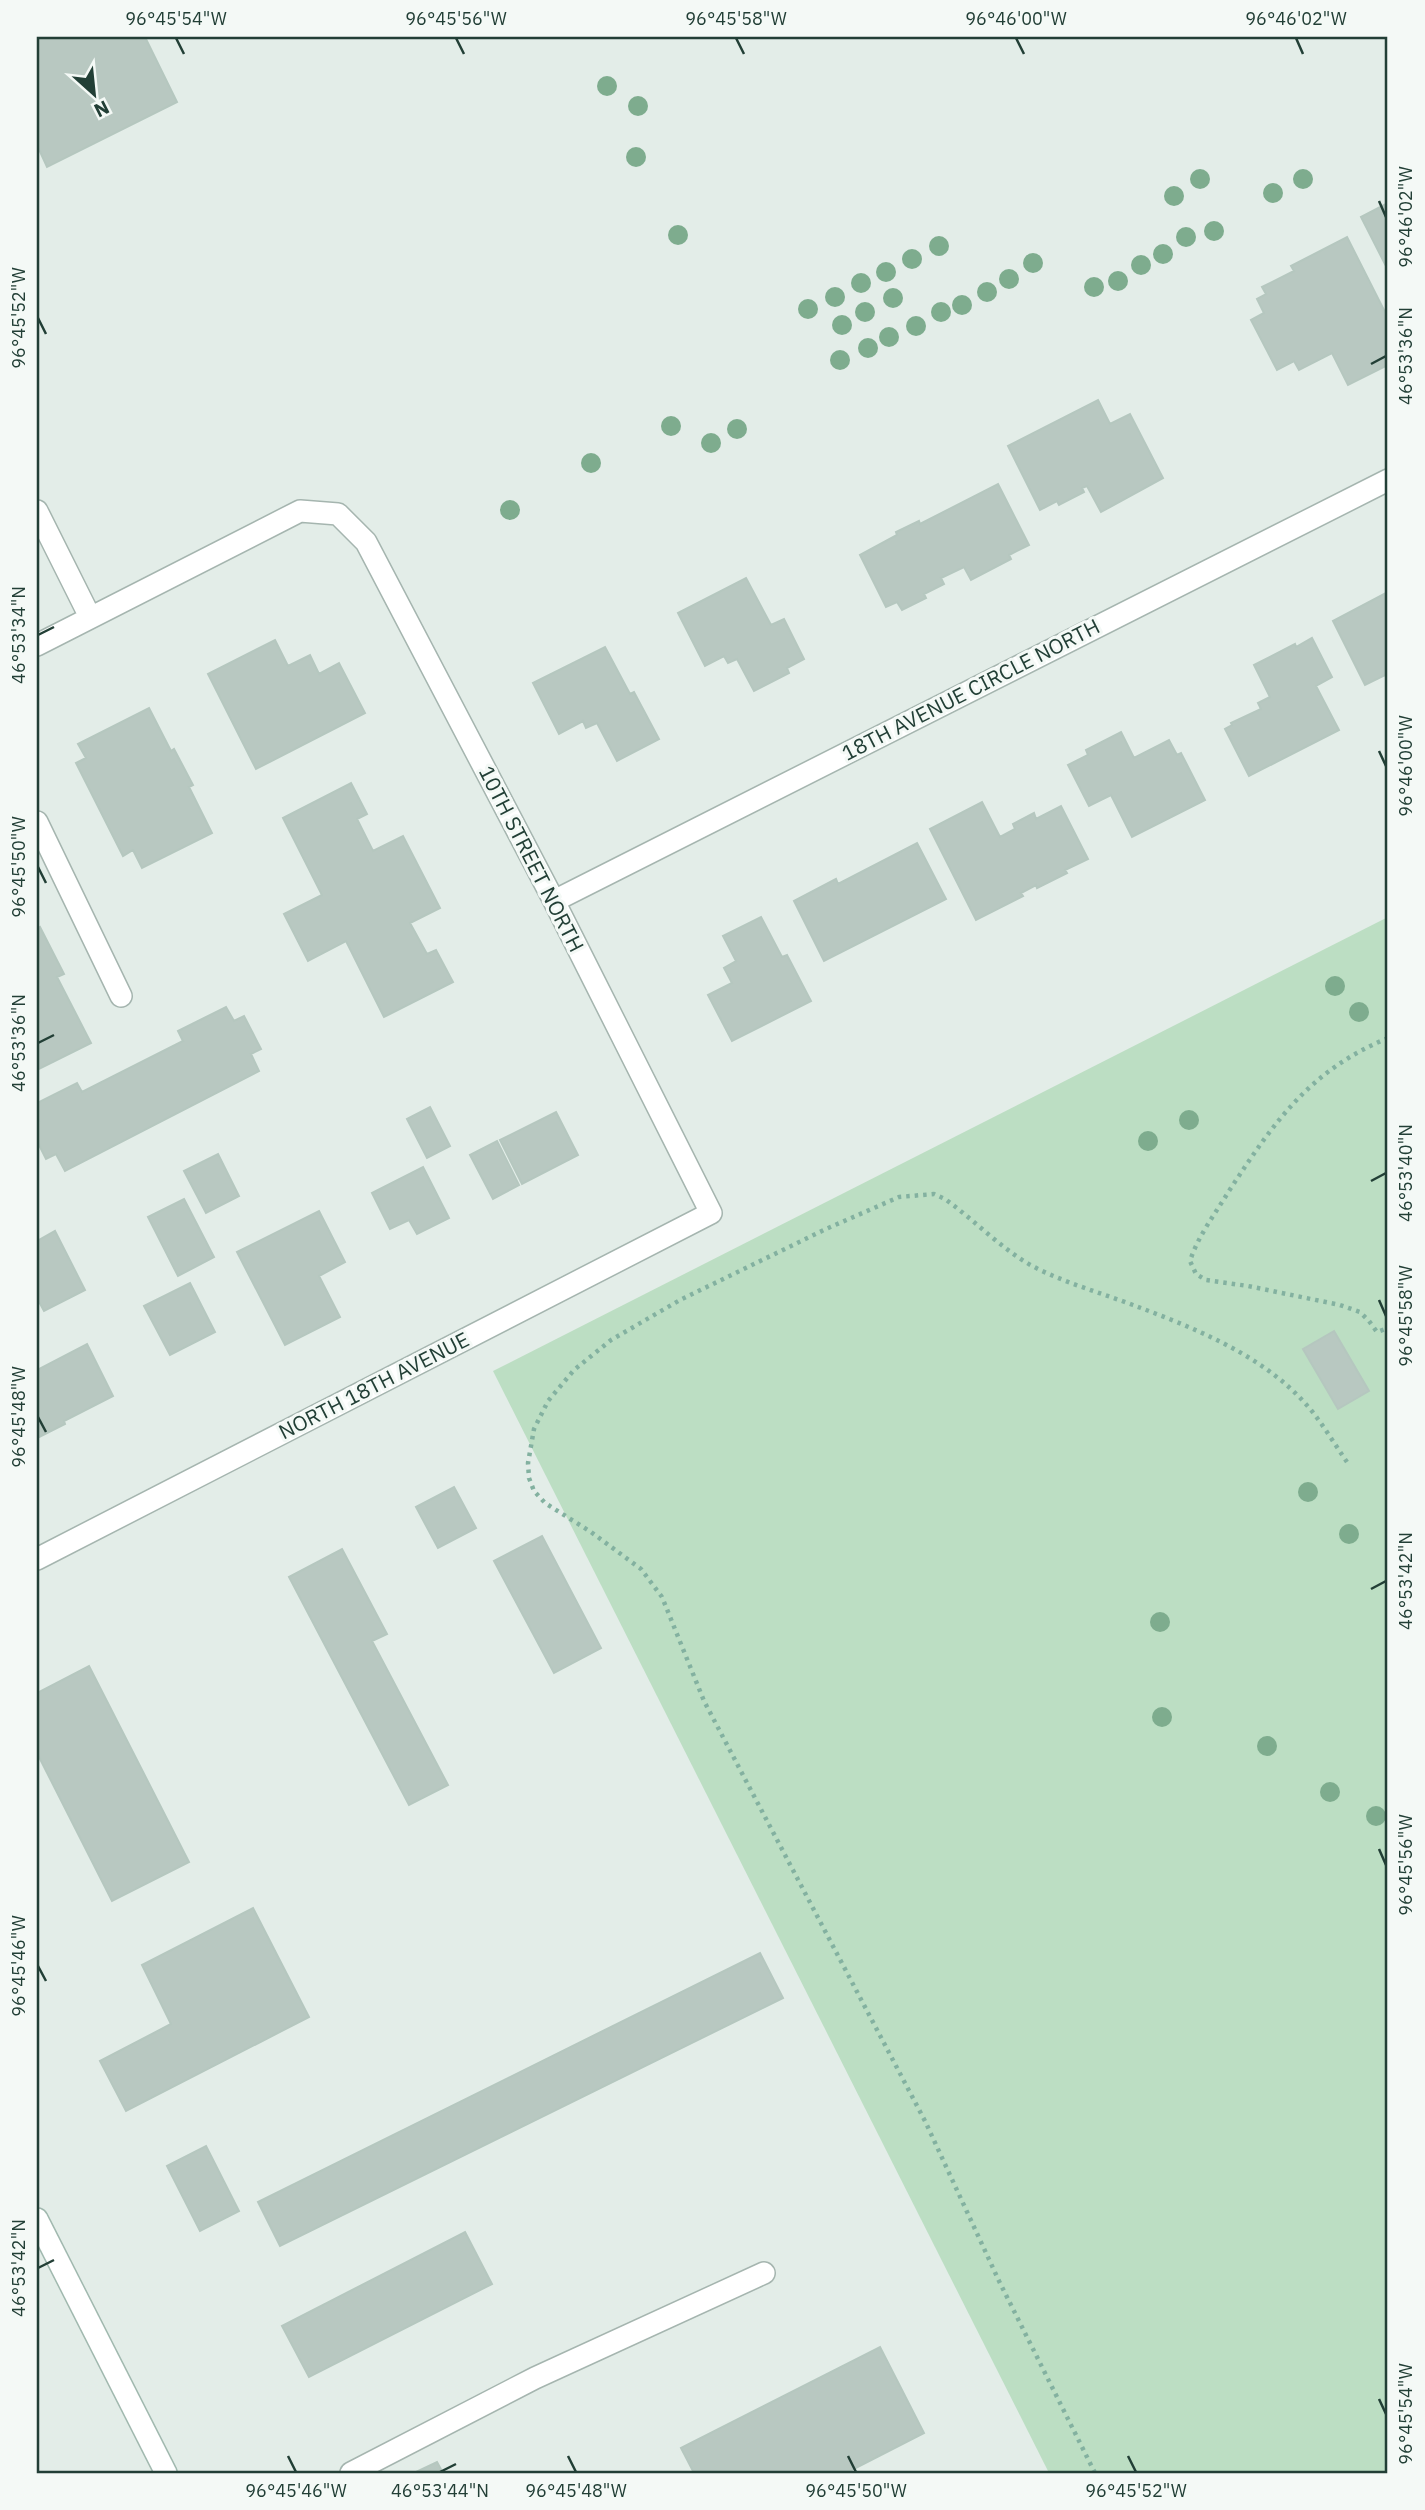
<svg xmlns="http://www.w3.org/2000/svg" width="1425" height="2510" viewBox="0 0 1425 2510" font-family="'IBM Plex Sans',sans-serif">
<rect width="100%" height="100%" fill="#e3ede8"/>
<!-- green -->
<path fill="#bcdec3" d="M1388,917V2473H1049L493,1371Z"/>
<!-- building -->
<path fill="#b8c8c1" stroke="#b5c7bf" stroke-width="2" d="M37,37H145L177,102L47,167L37,145Z
M1388,203V270L1361,217Z
M1347,237L1388,318V365L1348,385L1332,353L1299,370L1294,361L1277,370L1251,320L1264,313L1257,299L1266,294L1262,287L1294,271L1291,266Z
M1098,400L1110,424L1130,414L1163,478L1101,512L1087,486L1082,488L1084,492L1059,505L1057,501L1040,510L1008,446Z
M998,484L1029,545L1009,555L1011,559L971,580L964,567L941,578L944,584L924,594L926,598L902,610L897,602L886,607L860,555L897,535L896,532L919,521L920,524Z
M746,578L771,625L784,619L804,659L787,668L789,673L754,691L737,659L728,663L724,656L705,666L678,613Z
M1388,592V680L1385,675L1365,685L1333,621Z
M1312,638L1332,677L1316,686L1339,730L1249,776L1225,729L1232,725L1231,723L1261,709L1258,703L1270,697L1254,665L1295,644L1296,647Z
M275,640L288,666L310,655L319,674L339,663L365,713L256,769L208,674Z
M605,647L630,694L634,692L659,739L617,761L597,723L586,728L583,721L559,734L533,683Z
M149,708L171,751L174,749L193,785L189,787L212,833L142,868L133,850L123,856L76,763L86,758L78,744Z
M1121,732L1134,758L1169,740L1177,755L1181,753L1205,800L1132,837L1111,795L1089,806L1068,765L1088,755L1086,750Z
M351,783L367,814L357,819L373,851L403,836L440,908L410,923L427,954L436,950L453,982L384,1017L346,941L308,961L284,914L322,895L283,818Z
M982,802L1000,837L1015,829L1013,824L1034,813L1036,819L1061,806L1088,859L1065,870L1067,873L1037,888L1036,885L1021,893L1023,896L976,920L930,829Z
M917,843L946,899L824,961L794,901L836,879L838,884Z
M761,917L782,957L787,955L811,1001L732,1041L708,995L732,983L724,968L736,961L723,936Z
M40,927L64,974L57,977L91,1043L37,1070V929Z
M226,1007L234,1021L244,1016L261,1049L251,1054L259,1071L65,1171L56,1154L46,1159L37,1141V1122L39,1121L37,1116V1103L77,1083L82,1092L183,1041L178,1031Z
M430,1107L450,1146L427,1158L407,1119Z
M556,1112L578,1155L522,1184L500,1140Z
M497,1141L519,1185L493,1199L470,1155Z
M218,1154L239,1196L206,1213L184,1171Z
M423,1167L449,1218L417,1234L409,1220L390,1229L372,1193Z
M184,1199L214,1257L178,1276L148,1217Z
M319,1211L345,1262L319,1276L340,1317L285,1345L237,1252Z
M55,1231L85,1290L44,1311L37,1298V1241Z
M190,1283L215,1332L170,1355L144,1306Z
M1334,1331L1369,1391L1338,1409L1303,1349Z
M87,1344L113,1396L64,1421L65,1424L39,1437L37,1432V1370Z
M454,1487L476,1528L438,1548L416,1507Z
M542,1536L601,1648L554,1673L494,1561Z
M342,1549L387,1634L372,1641L448,1785L409,1805L289,1577Z
M89,1666L189,1862L112,1901L37,1753V1693Z
M253,1908L309,2017L126,2111L100,2061L171,2024L142,1965Z
M760,1953L783,1998L280,2246L258,2202Z
M206,2146L239,2211L200,2231L167,2166Z
M465,2232L492,2284L309,2377L282,2326Z
M880,2347L924,2433L846,2473H694L681,2448Z
M437,2462L443,2473H414Z"/>
<g fill="none" stroke-linecap="round" stroke-linejoin="round">
<!-- lane casing -->
<g stroke="#a5b5af" stroke-width="24">
<path id="lane" d="M37,822L121,996
M351,2473L535,2378L764,2273"/>
</g>
<!-- street casing -->
<g stroke="#a5b5af" stroke-width="24">
<path id="street" d="M37,511L90,617
M37,645L300,511L338,514L366,542L554,901L711,1213L37,1559
M554,901L1388,480"/>
</g>
<!-- secondary casing -->
<g stroke="#a1b9af" stroke-width="24">
<path id="secondary" d="M37,2219L166,2473"/>
</g>
<!-- path -->
<path stroke="#83b1a0" stroke-width="4.5" stroke-dasharray="3.5 5" stroke-linecap="butt" d="M1388,1038C1310,1070 1274,1122 1229,1191C1215,1214 1198,1236 1190,1261L1196,1274L1206,1280L1248,1286L1340,1305L1360,1312L1369,1321L1377,1332L1388,1328
M1095,2473L999,2281L925,2121L704,1701L662,1597L641,1569L591,1532L545,1503L534,1491L529,1478L528,1463L534,1429L548,1401L574,1370L611,1340L680,1300L826,1229L899,1197L934,1194L945,1199C977,1222 1004,1252 1038,1269C1069,1284 1101,1293 1133,1305C1192,1327 1260,1354 1303,1401C1320,1419 1333,1442 1347,1462"/>
<!-- lane -->
<use href="#lane" stroke="#fff" stroke-width="21"/>
<!-- street -->
<use href="#street" stroke="#fff" stroke-width="21"/>
<!-- secondary -->
<use href="#secondary" stroke="#fff" stroke-width="21"/>
</g>
<!-- trees -->
<g fill="#7eac8e">
<circle cx="607" cy="86" r="10"/>
<circle cx="638" cy="106" r="10"/>
<circle cx="636" cy="157" r="10"/>
<circle cx="1200" cy="179" r="10"/>
<circle cx="1303" cy="179" r="10"/>
<circle cx="1273" cy="193" r="10"/>
<circle cx="1174" cy="196" r="10"/>
<circle cx="1214" cy="231" r="10"/>
<circle cx="678" cy="235" r="10"/>
<circle cx="1186" cy="237" r="10"/>
<circle cx="939" cy="246" r="10"/>
<circle cx="1163" cy="254" r="10"/>
<circle cx="912" cy="259" r="10"/>
<circle cx="1033" cy="263" r="10"/>
<circle cx="1141" cy="265" r="10"/>
<circle cx="886" cy="272" r="10"/>
<circle cx="1009" cy="279" r="10"/>
<circle cx="1118" cy="281" r="10"/>
<circle cx="861" cy="283" r="10"/>
<circle cx="1094" cy="287" r="10"/>
<circle cx="987" cy="292" r="10"/>
<circle cx="835" cy="297" r="10"/>
<circle cx="893" cy="298" r="10"/>
<circle cx="962" cy="305" r="10"/>
<circle cx="808" cy="309" r="10"/>
<circle cx="865" cy="312" r="10"/>
<circle cx="941" cy="312" r="10"/>
<circle cx="842" cy="325" r="10"/>
<circle cx="916" cy="326" r="10"/>
<circle cx="889" cy="337" r="10"/>
<circle cx="868" cy="348" r="10"/>
<circle cx="840" cy="360" r="10"/>
<circle cx="671" cy="426" r="10"/>
<circle cx="737" cy="429" r="10"/>
<circle cx="711" cy="443" r="10"/>
<circle cx="591" cy="463" r="10"/>
<circle cx="510" cy="510" r="10"/>
<circle cx="1335" cy="986" r="10"/>
<circle cx="1359" cy="1012" r="10"/>
<circle cx="1189" cy="1120" r="10"/>
<circle cx="1148" cy="1141" r="10"/>
<circle cx="1308" cy="1492" r="10"/>
<circle cx="1349" cy="1534" r="10"/>
<circle cx="1160" cy="1622" r="10"/>
<circle cx="1162" cy="1717" r="10"/>
<circle cx="1267" cy="1746" r="10"/>
<circle cx="1330" cy="1792" r="10"/>
<circle cx="1376" cy="1816" r="10"/>
</g>
<!-- ticks -->
<path fill="none" stroke="#223f36" stroke-width="2.5" d="M176,38L184,54M456,38L464,54M736,38L744,54M1016,38L1024,54M1296,38L1303,54M1379,201L1386,217M38,318L46,334M1371,364L1386,356M38,635L54,627M1379,751L1386,766M38,867L46,883M38,1043L54,1035M1371,1181L1386,1173M1379,1300L1386,1316M38,1417L46,1432M1371,1589L1386,1581M1379,1849L1386,1865M38,1966L46,1981M38,2268L54,2260M1379,2399L1386,2414M288,2456L296,2472M568,2456L576,2472M848,2456L856,2472M1128,2456L1136,2472M440,2472L456,2464"/>
<g text-anchor="middle" stroke-width="6" stroke-linejoin="round" paint-order="stroke">
<!-- street labels -->
<g font-size="21" fill="#223f36" stroke="#f4f9f6">
<text transform="translate(971 690) rotate(-27)" y="7">18TH AVENUE CIRCLE NORTH</text>
<text transform="translate(531 859) rotate(63)" y="7">10TH STREET NORTH</text>
<text transform="translate(374 1386) rotate(-27)" y="7">NORTH 18TH AVENUE</text>
</g>
</g>
<!-- border -->
<rect width="1425" height="2510" fill="none" stroke="#f4f9f6" stroke-width="77"/>
<!-- north arrow -->
<g transform="translate(94 94) rotate(153)" stroke="#f4f9f6" stroke-width="5" paint-order="stroke">
<path d="M0-5L12 26L0 18L-12 26Z" fill="#223f36"/>
<text y="-10" font-size="19" font-weight="bold" text-anchor="middle" fill="#223f36">N</text>
</g>
<rect x="38" y="38" width="1348" height="2434" fill="none" stroke="#223f36" stroke-width="2.5"/>
<g font-size="18" text-anchor="middle" fill="#223f36">
<text x="176" y="25">96°45'54"W</text>
<text x="456" y="25">96°45'56"W</text>
<text x="736" y="25">96°45'58"W</text>
<text x="1016" y="25">96°46'00"W</text>
<text x="1296" y="25">96°46'02"W</text>
<text transform="translate(1406 217) rotate(-90)" y="6">96°46'02"W</text>
<text transform="translate(19 318) rotate(-90)" y="6">96°45'52"W</text>
<text transform="translate(1406 356) rotate(-90)" y="6">46°53'36"N</text>
<text transform="translate(19 635) rotate(-90)" y="6">46°53'34"N</text>
<text transform="translate(1406 766) rotate(-90)" y="6">96°46'00"W</text>
<text transform="translate(19 867) rotate(-90)" y="6">96°45'50"W</text>
<text transform="translate(19 1043) rotate(-90)" y="6">46°53'36"N</text>
<text transform="translate(1406 1173) rotate(-90)" y="6">46°53'40"N</text>
<text transform="translate(1406 1316) rotate(-90)" y="6">96°45'58"W</text>
<text transform="translate(19 1417) rotate(-90)" y="6">96°45'48"W</text>
<text transform="translate(1406 1581) rotate(-90)" y="6">46°53'42"N</text>
<text transform="translate(1406 1865) rotate(-90)" y="6">96°45'56"W</text>
<text transform="translate(19 1966) rotate(-90)" y="6">96°45'46"W</text>
<text transform="translate(19 2268) rotate(-90)" y="6">46°53'42"N</text>
<text transform="translate(1406 2414) rotate(-90)" y="6">96°45'54"W</text>
<text x="296" y="2497">96°45'46"W</text>
<text x="440" y="2497">46°53'44"N</text>
<text x="576" y="2497">96°45'48"W</text>
<text x="856" y="2497">96°45'50"W</text>
<text x="1136" y="2497">96°45'52"W</text>
</g>
</svg>
